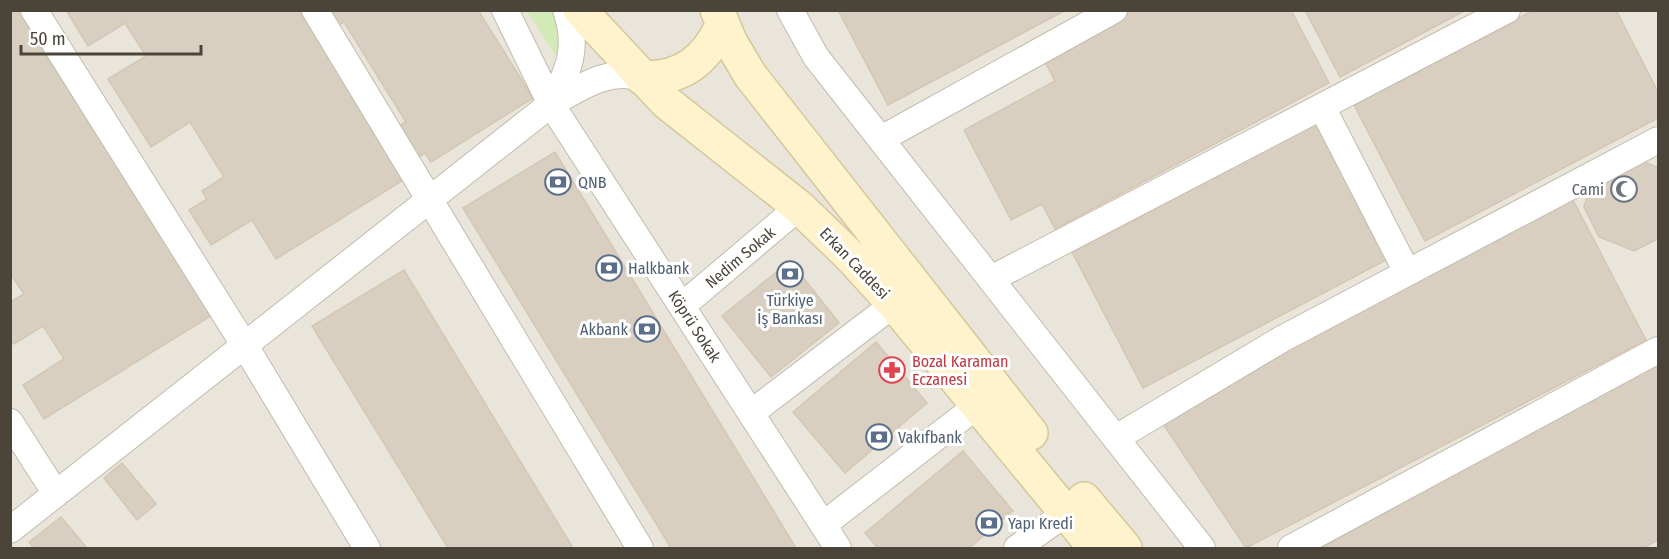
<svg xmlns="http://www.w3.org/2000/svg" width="1669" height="559" viewBox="0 0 1669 559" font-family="'Fira Sans Condensed',sans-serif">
<rect width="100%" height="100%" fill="#f6f3ec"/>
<!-- residential -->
<path fill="#eae5da" d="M11,11H1658V548H11Z"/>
<!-- green -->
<path fill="#d2eab5" d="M527,11H594L590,31L556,56Z"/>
<!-- building -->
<path fill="#d8cfc1" stroke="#d3c7b4" stroke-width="1.5" d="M10,10H30L217,312L44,419L23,385L64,359L43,326L14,344L10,338V302L24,294L10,273Z
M66,10H300L405,179L276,259L252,220L211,245L189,210L207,199L202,191L224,177L190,122L151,147L108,79L146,56L125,23L88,46Z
M320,10H478L533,98L431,162L425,153L414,160L395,128L406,122L344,22L332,30Z
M838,10H1066L888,105Z
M1132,10H1291L1329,83L1055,229L1042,204L1011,220L964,130L1055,81L1043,58Z
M1305,10H1466L1340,77Z
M1534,10H1616L1658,92V118L1425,241L1354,105Z
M1318,123L1388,259L1143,388L1072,252Z
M555,152L796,548H671L463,208Z
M1629,154L1658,168V239L1634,251L1599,237L1584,207L1595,171Z
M1572,198L1646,340L1246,548L1157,415Z
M790,261L839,323L771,377L722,316Z
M404,270L573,548H448L312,326Z
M876,342L927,403L845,473L793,412Z
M1658,362V540L1643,548H1320Z
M963,451L1013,511L969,548H878L865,533Z
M122,463L156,504L137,520L104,478Z
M61,517L87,548H34L29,542Z"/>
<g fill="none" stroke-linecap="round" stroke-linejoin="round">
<!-- street casing -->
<g stroke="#c2bbae" stroke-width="28">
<path id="street" d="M34,10L245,346L367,548
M315,10L640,548
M505,10L551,104L838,548
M790,10L816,57L1202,548
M551,104C569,70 579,48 566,10
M1322,107L1407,272
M881,139L1114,10
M991,279L1507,10
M682,306L799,207
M751,413L894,304
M10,422L56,494
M1116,438L1282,339L1658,140
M823,525L978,405
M10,530L551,104C580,88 608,67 642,78
M1017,548L1066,513
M1291,548L1658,350"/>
</g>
<!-- secondary casing -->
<g stroke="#d6c79b" stroke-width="36">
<path id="secondary" d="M580,10L666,102L799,207L850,256L894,304L1095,548
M717,10L730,41L750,75L1031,433
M642,78C682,79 705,61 722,26
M1084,499L1125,548"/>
</g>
<!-- street -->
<use href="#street" stroke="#fff" stroke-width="26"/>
<!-- secondary -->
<use href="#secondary" stroke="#fff3cd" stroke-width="33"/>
</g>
<!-- icons -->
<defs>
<g id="bank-ring" transform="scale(1.35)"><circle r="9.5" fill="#fff" stroke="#5c6f8a" stroke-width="1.5"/><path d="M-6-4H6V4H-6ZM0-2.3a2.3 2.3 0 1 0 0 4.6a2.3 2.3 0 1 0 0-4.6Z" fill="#5c6f8a"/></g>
<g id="mosque-ring" transform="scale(1.35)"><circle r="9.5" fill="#fff" stroke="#6b7280" stroke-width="1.5"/><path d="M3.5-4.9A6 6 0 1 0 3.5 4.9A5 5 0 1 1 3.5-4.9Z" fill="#6b7280"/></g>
<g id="pharmacy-ring" transform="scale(1.35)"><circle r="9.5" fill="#fff" stroke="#e0444e" stroke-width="1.5"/><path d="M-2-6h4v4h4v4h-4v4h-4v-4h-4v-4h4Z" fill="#e0444e"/></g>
</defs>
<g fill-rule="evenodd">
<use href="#bank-ring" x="558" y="182"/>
<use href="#mosque-ring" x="1624" y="189"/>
<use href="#bank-ring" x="609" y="268"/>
<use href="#bank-ring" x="790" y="274"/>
<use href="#bank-ring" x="647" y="329"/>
<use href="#pharmacy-ring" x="892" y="370"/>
<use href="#bank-ring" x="879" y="437"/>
<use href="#bank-ring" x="989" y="523"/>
</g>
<g text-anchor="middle" stroke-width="6" stroke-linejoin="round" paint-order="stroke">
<!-- service labels -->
<g font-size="16" fill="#4e5e75" stroke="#fff" text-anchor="start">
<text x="578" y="188">QNB</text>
<text x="628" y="274">Halkbank</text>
<text x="790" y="306" text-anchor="middle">Türkiye<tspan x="790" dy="18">İş Bankası</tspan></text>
<text x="628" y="335" text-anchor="end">Akbank</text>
<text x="898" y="443">Vakıfbank</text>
<text x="1008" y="529">Yapı Kredi</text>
</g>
<!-- worship labels -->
<g font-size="16" fill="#5b616d" stroke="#fff" text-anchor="end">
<text x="1604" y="195">Cami</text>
</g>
<!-- street labels -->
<g font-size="16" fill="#4b4439" stroke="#fff">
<text transform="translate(740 257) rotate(-40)" y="6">Nedim Sokak</text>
<text transform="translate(855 263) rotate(46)" y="6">Erkan Caddesi</text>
<text transform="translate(695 326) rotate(57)" y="6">Köprü Sokak</text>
</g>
<!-- health labels -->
<g font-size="16" fill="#be3a42" stroke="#fff" text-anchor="start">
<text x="912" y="367">Bozal Karaman<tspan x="912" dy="18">Eczanesi</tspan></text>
</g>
</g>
<!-- border -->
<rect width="1669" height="559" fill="none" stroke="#4b4439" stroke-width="24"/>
<!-- scale -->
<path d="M21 45v9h180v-9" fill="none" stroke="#4b4439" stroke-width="3"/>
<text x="30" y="45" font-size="18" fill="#4b4439" stroke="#ffffff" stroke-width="4.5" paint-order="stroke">50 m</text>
</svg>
